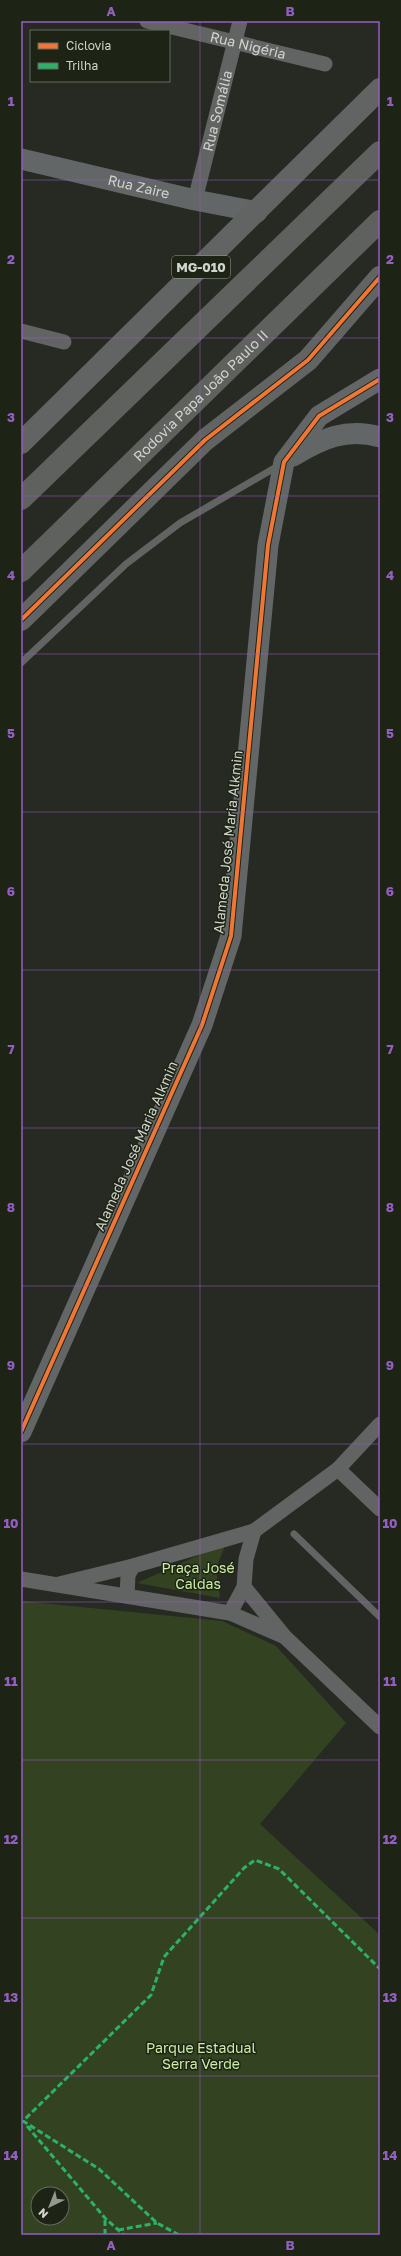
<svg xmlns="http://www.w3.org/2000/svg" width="401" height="2256" viewBox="0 0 401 2256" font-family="'Golos Text',sans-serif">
<rect width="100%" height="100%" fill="#272a22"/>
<!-- green -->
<path fill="#334220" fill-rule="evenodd" d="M226,1543L216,1569L220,1598L137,1583Z
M21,1601L222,1621L276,1646L346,1723L260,1824L380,1935V2235H21ZM38,2194H62V2218H38Z"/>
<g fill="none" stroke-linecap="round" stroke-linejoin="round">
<!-- lane -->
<path stroke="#626464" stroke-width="7" d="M21,663L126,564L180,523L278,466
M294,1534L380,1617"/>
<!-- street -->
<g stroke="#626464" stroke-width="15">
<path id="s1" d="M147,21L325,64"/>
<path id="s2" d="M195,200L240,21"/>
<path d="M21,331L64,342"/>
<path d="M338,1469L380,1509"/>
<path d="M21,1579L230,1613L285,1637"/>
<path d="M59,1584L133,1566L254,1531L338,1469L380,1424"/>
<path d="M244,1587L285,1637L380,1727"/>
<path d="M127,1596L128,1575L133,1566"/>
<path d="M230,1613L244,1587L246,1559L254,1531"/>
</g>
<!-- secondary -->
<g stroke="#636666" stroke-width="21">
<path id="s3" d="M21,159L195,200L257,212"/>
<path d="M293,456C321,439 347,427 380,437"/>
<path d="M21,1432L202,1025L231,936L268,545L284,462L319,416L380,379"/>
</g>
<!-- primary -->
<path stroke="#626463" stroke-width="22" d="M21,443L380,89
M21,620L205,440L308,360L380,277"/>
<!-- highway -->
<g stroke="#5e615e" stroke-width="22">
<path d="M21,499L380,152"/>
<path id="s4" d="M21,571L380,221"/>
</g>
<!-- quiet -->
<path stroke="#2db169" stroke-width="3" stroke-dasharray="6 3" stroke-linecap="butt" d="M27,2126L105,2218L124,2235
M118,2230L157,2223
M105,2235V2218
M179,2235L157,2223L99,2169L23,2121L151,1995L164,1957L244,1868L255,1860L279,1869L380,1969"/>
<!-- cycleway casing -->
<g stroke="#1d2416" stroke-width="6">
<path id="cycleway" d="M21,620L205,440L308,360L380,277
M21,1432L202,1025L231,936L268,545L284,462L319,416L380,379"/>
</g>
<!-- cycleway -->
<use href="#cycleway" stroke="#f07635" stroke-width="4"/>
</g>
<!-- grid -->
<path fill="none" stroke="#945ec3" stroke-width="1" stroke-opacity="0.55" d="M200,21V2235M21,180H380M21,338H380M21,496H380M21,654H380M21,812H380M21,970H380M21,1128H380M21,1286H380M21,1444H380M21,1602H380M21,1760H380M21,1918H380M21,2076H380"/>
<g text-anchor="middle" stroke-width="3" stroke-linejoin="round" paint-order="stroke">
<!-- shield labels -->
<rect fill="#1d2416" stroke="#9a9f95" stroke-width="1" x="172" y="256" width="58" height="22" rx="3"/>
<g font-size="13" font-weight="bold" fill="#d0d4cb">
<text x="201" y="272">MG-010</text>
</g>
<!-- street labels -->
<g font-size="14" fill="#d0d4cb" stroke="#1d2416">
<text dy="5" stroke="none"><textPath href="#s1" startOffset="104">Rua Nigéria</textPath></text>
<text dy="5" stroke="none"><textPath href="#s2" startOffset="92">Rua Somália</textPath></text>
<text dy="5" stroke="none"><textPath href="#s3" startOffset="121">Rua Zaire</textPath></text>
<text dy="5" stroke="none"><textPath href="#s4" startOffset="251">Rodovia Papa João Paulo II</textPath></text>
<text transform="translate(228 842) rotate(-84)" y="5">Alameda José Maria Alkmin</text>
<text transform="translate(136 1146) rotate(-66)" y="5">Alameda José Maria Alkmin</text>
</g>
<!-- park labels -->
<g font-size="14" fill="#cbeda6" stroke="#1d2416">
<text x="198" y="1573">Praça José<tspan x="198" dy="16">Caldas</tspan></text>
<text x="201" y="2053">Parque Estadual<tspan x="201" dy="16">Serra Verde</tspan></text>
</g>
</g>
<!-- border -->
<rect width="401" height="2256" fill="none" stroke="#1d2416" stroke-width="44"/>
<!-- legend -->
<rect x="30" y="30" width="140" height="52" fill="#1d2416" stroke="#656a5e"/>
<rect x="38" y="43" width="20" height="6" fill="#f07635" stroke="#656a5e"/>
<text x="66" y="50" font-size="12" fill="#d0d4cb">Ciclovia</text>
<rect x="38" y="63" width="20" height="6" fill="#2db169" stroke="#656a5e"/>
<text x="66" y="70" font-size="12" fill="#d0d4cb">Trilha</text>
<!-- north arrow -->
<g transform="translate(50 2206) rotate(223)"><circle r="19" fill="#1d2416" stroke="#656a5e"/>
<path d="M0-3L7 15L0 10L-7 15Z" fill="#959890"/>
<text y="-6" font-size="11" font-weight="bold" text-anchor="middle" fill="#d0d4cb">N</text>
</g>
<rect x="22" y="22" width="357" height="2212" fill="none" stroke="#945ec3" stroke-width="1.5"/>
<g font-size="13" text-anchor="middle" font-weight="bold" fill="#945ec3">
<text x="111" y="16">A</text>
<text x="290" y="16">B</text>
<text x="11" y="106">1</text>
<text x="390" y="106">1</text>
<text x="11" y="264">2</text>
<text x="390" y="264">2</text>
<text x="11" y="422">3</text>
<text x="390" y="422">3</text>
<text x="11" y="580">4</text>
<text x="390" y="580">4</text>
<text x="11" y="738">5</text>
<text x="390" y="738">5</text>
<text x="11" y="896">6</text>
<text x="390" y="896">6</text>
<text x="11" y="1054">7</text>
<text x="390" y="1054">7</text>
<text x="11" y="1212">8</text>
<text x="390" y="1212">8</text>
<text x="11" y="1370">9</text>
<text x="390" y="1370">9</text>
<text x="11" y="1528">10</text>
<text x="390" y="1528">10</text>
<text x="11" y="1686">11</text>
<text x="390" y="1686">11</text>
<text x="11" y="1844">12</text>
<text x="390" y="1844">12</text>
<text x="11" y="2002">13</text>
<text x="390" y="2002">13</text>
<text x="11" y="2160">14</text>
<text x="390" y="2160">14</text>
<text x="111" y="2250">A</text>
<text x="290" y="2250">B</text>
</g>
</svg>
